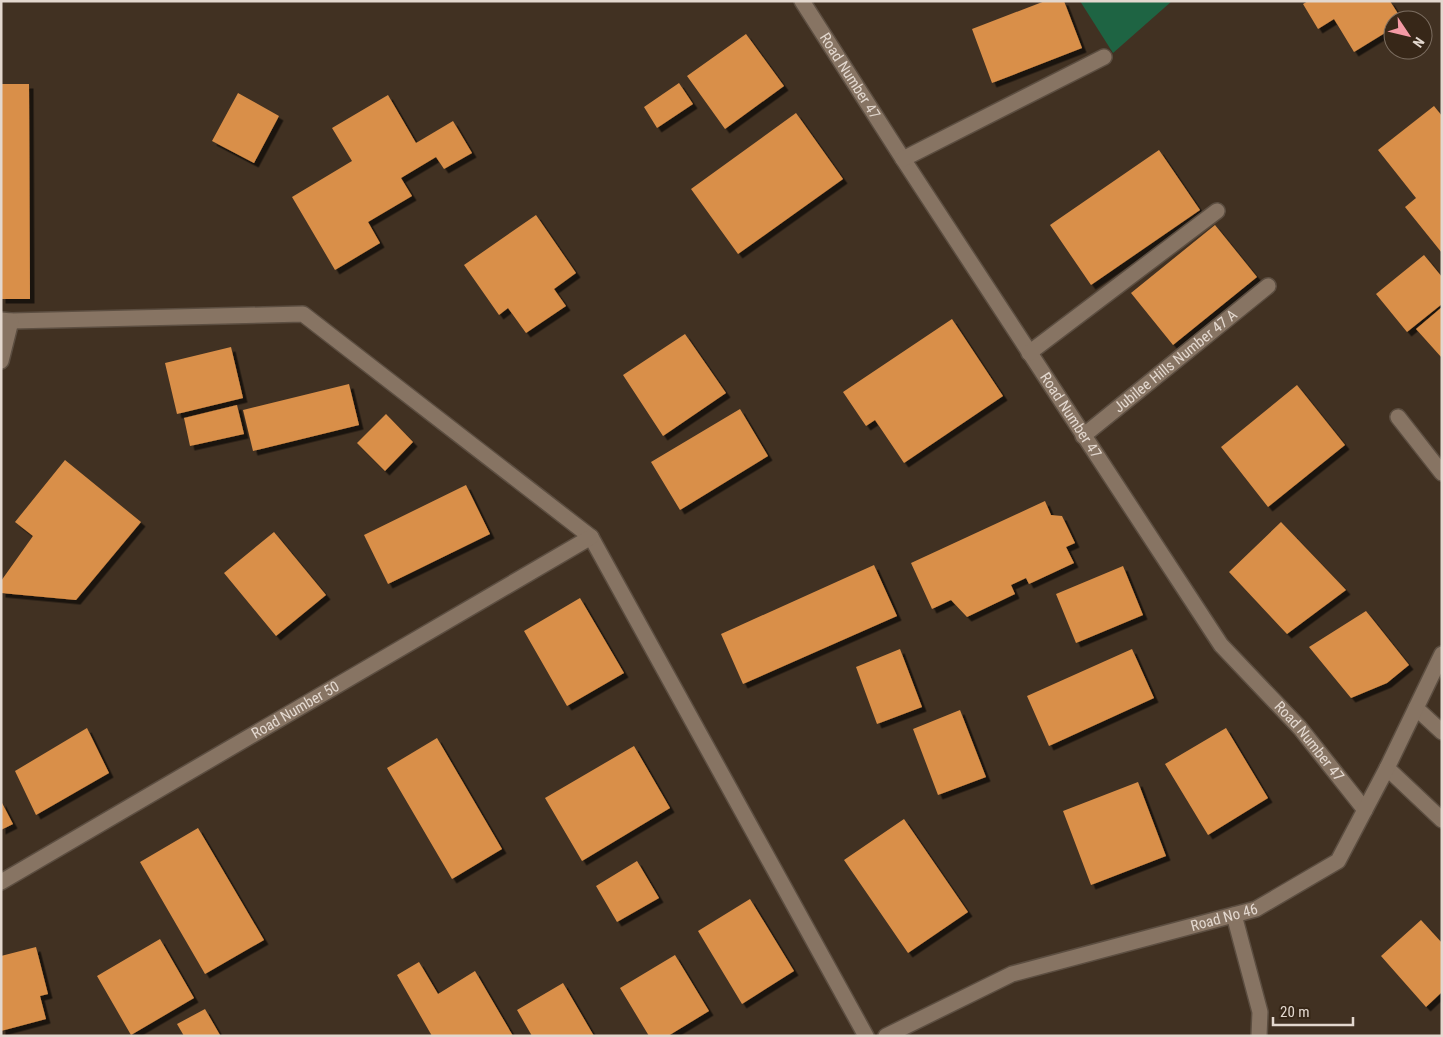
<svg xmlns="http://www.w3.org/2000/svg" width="1443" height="1037" viewBox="0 0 1443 1037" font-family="'Roboto Condensed',sans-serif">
<defs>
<filter id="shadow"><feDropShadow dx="4.5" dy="4.5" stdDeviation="0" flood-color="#0009"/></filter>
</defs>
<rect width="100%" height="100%" fill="#413122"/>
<!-- green -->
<path fill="#1e6443" d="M1080,1H1172L1113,53Z"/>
<!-- building -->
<path fill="#d98f49" filter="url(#shadow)" d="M1045,1H1064L1082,48L992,83L972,29Z
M1308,1H1390L1402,20H1393V28L1354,52L1334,19L1318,29L1303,4Z
M746,34L784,86L725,129L687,76Z
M679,83L693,104L657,128L644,107Z
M1,84H29L30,299H1Z
M238,93L279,116L254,163L212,141Z
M388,95L416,143L453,121L472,153L444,169L436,157L401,178L412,196L368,222L380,243L335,270L292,197L352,161L332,128Z
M1434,106L1442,116V253L1405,207L1416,198L1378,150Z
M796,113L843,179L738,254L691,189Z
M1159,150L1200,210L1091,285L1050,225Z
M536,215L576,273L554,289L566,306L526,333L508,308L499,315L464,265Z
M1215,225L1257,277L1173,345L1131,293Z
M1424,255L1442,277V304L1407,332L1376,294Z
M1442,307V358L1416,329Z
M952,319L1003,396L904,463L875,420L866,426L843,392Z
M685,334L726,393L663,436L623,375Z
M231,347L243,398L177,414L165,363Z
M349,384L359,425L253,451L243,410Z
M1297,385L1345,445L1268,507L1221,447Z
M237,405L244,434L190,446L184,418Z
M740,409L768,456L680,510L651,462Z
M386,414L413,442L385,471L357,443Z
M65,460L141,522L76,600L1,593V581L33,536L15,522Z
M466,485L490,534L388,584L364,535Z
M1045,501L1051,515L1062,516L1075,543L1066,547L1074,563L1029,584L1026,578L1011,585L1015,594L967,617L951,600L932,609L911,563Z
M1281,522L1346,590L1287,634L1229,572Z
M274,532L326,595L276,636L224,573Z
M874,565L897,616L743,684L721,634Z
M1123,566L1143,615L1076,643L1056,594Z
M580,598L624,673L567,706L524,631Z
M1366,611L1409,665L1387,683L1351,698L1309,647Z
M900,649L922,707L877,724L856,667Z
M1132,649L1154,698L1049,746L1027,696Z
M960,710L986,777L938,795L913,729Z
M87,728L109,773L36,815L15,771Z
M1226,728L1268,798L1208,835L1165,764Z
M437,738L502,849L452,879L387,768Z
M634,746L670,808L582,861L545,798Z
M1138,782L1166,856L1091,885L1063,811Z
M1,801L13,824L1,830Z
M904,819L968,912L908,953L844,860Z
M198,828L264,940L205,974L140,862Z
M637,861L659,898L617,922L596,886Z
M750,899L794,971L742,1004L698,931Z
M1421,920L1442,943V992L1426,1007L1381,956Z
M160,939L194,998L131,1035L97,976Z
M36,947L48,994L40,996L46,1019L1,1031V956Z
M675,955L709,1011L668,1036H649L620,988Z
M419,962L438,994L475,971L513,1036H432L397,975Z
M563,983L594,1036H532L517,1010Z
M205,1009L220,1035L184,1036L177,1024Z"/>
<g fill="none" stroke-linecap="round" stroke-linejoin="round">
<!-- minor casing -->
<g stroke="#5c4e41" stroke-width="18">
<g id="minor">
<path id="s1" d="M802,1L903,159L1221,645L1300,728L1365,810"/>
<path d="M903,159L1104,57"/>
<path d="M1,320L11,321L303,314L591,537L866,1036"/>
<path d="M1029,353L1217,211"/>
<path d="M1,361L11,321"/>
<path d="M1398,417L1442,473"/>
<path id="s2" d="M1083,436L1268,286"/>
<path d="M1416,708L1442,732"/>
<path d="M1387,768L1442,820"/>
<path id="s3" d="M1,882L591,537"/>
<path d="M1234,915L1260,1012L1259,1036"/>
<path id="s4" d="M886,1036L1012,974L1256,909L1338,861L1387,768L1442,654"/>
</g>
</g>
<!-- minor -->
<use href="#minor" stroke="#877463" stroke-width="15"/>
</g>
<g text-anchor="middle" stroke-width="5" stroke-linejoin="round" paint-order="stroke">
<!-- street labels -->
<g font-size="15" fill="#e3d8cf" stroke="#372718">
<text dy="5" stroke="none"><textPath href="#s1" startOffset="89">Road Number 47</textPath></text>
<text dy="5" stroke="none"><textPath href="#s2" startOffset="119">Jubilee Hills Number 47 A</textPath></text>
<text dy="5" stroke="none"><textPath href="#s1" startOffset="494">Road Number 47</textPath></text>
<text dy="5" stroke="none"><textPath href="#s3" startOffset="341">Road Number 50</textPath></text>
<text dy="5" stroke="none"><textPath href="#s1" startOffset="899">Road Number 47</textPath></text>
<text dy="5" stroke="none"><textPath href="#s4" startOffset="360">Road No 46</textPath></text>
</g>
</g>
<!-- border -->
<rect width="1443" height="1037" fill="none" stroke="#e3d8cf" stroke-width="5"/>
<!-- north arrow -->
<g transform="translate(1408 35) rotate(125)"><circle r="24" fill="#372718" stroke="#7c6e61"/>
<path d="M0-4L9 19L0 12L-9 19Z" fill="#f49aa5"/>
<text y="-8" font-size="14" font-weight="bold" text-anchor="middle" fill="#e3d8cf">N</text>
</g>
<!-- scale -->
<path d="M1273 1017v8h80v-8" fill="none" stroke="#e3d8cf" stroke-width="2.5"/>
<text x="1280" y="1017" font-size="15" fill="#e3d8cf" stroke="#372718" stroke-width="4" paint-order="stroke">20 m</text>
</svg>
